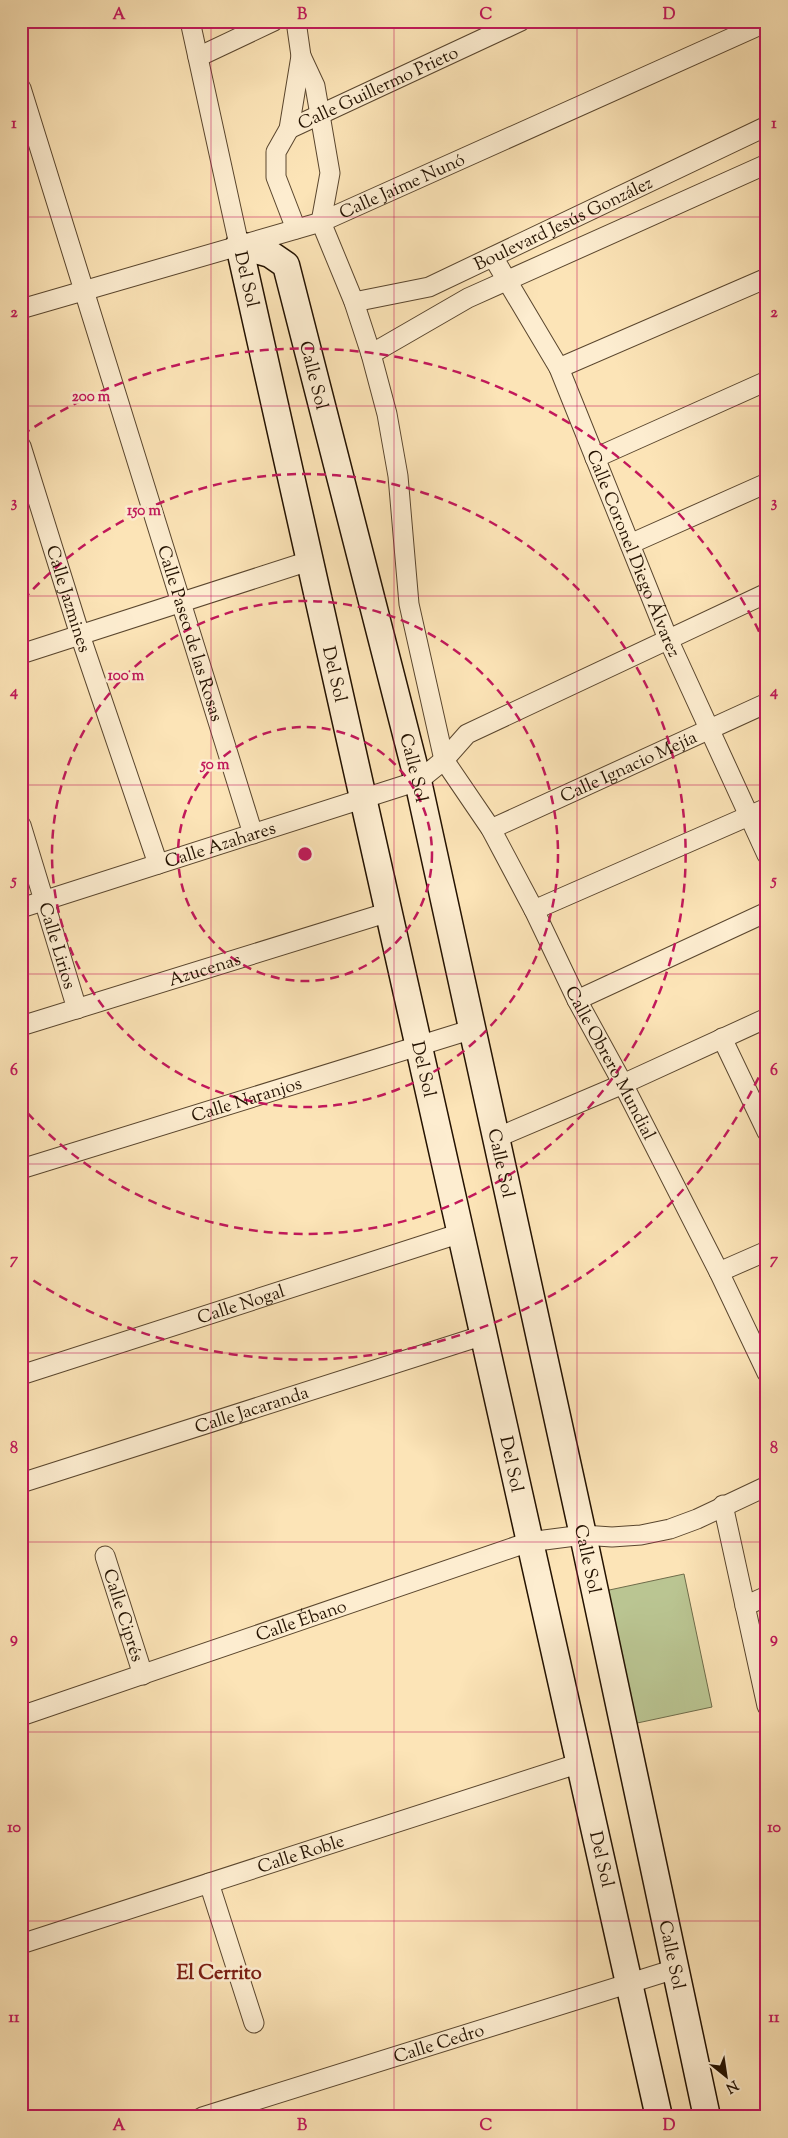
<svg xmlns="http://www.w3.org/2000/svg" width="788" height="2138" viewBox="0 0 788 2138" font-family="'Sorts Mill Goudy',serif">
<rect width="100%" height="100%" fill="#fce4b7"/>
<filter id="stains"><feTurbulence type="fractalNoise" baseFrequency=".004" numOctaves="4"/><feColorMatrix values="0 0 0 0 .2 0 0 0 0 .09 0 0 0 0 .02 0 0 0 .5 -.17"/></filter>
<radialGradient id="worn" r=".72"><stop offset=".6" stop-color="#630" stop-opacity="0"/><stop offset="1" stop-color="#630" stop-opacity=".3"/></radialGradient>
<!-- garden -->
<path fill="#bac592" stroke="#6f6c4a" d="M684,1574L712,1707L628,1725L600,1592Z"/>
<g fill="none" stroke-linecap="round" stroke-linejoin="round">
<!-- street casing -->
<g stroke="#5a462e" stroke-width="21">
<g id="street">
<path d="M190,21L239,245"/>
<path d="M296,21L301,56L289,129L276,152V177L296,229"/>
<path id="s1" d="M301,56L315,86L330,173L321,222L354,302L371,354L387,414L398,476L409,604L444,760L491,829L534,910L577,1000L623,1084L719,1272L767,1373"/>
<path d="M198,57L274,21"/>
<path id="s2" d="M21,88L253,834"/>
<path id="s3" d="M289,129L521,21"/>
<path id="s4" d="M493,257L559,368L668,639L767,855"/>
<path id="s5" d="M354,302L429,287L767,126"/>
<path id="s6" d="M21,309L321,222L767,22"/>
<path d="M371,354L468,298L767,164"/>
<path d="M559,368L767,278"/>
<path id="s7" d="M21,446L80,635L158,864"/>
<path d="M595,458L767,381"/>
<path d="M630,544L767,483"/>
<path d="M21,654L309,561"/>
<path id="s8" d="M21,825L77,1009"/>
<path id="s9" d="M491,829L767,703"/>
<path id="s10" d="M21,908L418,781L444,760L467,734L767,593"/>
<path d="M534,910L767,808"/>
<path d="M577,1000L767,912"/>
<path id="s11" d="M21,1026L389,912"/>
<path d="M722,1038L767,1132"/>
<path d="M496,1138L623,1084L767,1018"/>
<path id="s12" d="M21,1169L473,1029"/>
<path d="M719,1272L767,1251"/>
<path id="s13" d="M21,1375L461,1233"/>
<path id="s14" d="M21,1483L484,1335"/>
<path d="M723,1505L767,1706"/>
<path id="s15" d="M105,1556L143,1675"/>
<path d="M745,1606L767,1596"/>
<path id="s16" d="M21,1716L529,1542L583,1535L612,1537L641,1535L670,1529L697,1519L767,1486"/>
<path d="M209,1883L254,2023"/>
<path id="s17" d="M21,1944L580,1763"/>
<path id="s18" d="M202,2117L675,1969"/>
</g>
</g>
<!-- secondary casing -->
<g stroke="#241201" stroke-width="29">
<g id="secondary">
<path id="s19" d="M659,2117L239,245L270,254L286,265L418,781L583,1535L707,2117"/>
</g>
</g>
<!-- street -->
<use href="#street" stroke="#fdedd0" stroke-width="19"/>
<!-- secondary -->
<use href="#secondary" stroke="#fdedd0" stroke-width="26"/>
</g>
<!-- grid -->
<path fill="none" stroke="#c2185b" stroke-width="1" stroke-opacity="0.55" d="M211,21V2117M394,21V2117M577,21V2117M21,217H767M21,406H767M21,596H767M21,785H767M21,974H767M21,1164H767M21,1353H767M21,1542H767M21,1732H767M21,1921H767"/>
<!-- distance rings -->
<g fill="none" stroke="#c2185b" stroke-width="2.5" stroke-dasharray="9 6">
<circle cx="305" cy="854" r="127"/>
<circle cx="305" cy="854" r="253"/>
<path d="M23 600A380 380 0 1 1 23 1108"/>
<path d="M765 1064A506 506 0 0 1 22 1273M22 435A506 506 0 0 1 765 644"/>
</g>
<g text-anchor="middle" stroke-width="5" stroke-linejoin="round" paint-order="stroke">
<!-- street labels -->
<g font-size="18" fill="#241201" stroke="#fdedd0">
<text dy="6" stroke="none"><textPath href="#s3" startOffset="98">Calle Guillermo Prieto</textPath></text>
<text dy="6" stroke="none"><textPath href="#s6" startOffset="401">Calle Jaime Nunó</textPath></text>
<text dy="6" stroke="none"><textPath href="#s5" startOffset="225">Boulevard Jesús González</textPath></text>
<text transform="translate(247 279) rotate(77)" y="6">Del Sol</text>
<text dy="6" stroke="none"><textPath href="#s19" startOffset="2084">Calle Sol</textPath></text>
<text dy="6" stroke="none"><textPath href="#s4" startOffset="329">Calle Coronel Diego Álvarez</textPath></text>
<text dy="6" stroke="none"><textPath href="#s7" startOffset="160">Calle Jazmines</textPath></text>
<text dy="6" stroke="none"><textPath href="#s2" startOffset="571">Calle Paseo de las Rosas</textPath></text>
<text transform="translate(335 674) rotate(77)" y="6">Del Sol</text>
<text dy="6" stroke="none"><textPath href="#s9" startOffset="151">Calle Ignacio Mejía</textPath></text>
<text dy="6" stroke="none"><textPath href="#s19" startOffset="2489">Calle Sol</textPath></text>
<text dy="6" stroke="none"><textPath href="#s10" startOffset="209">Calle Azahares</textPath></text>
<text dy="6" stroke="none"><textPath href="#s8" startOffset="126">Calle Lirios</textPath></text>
<text dy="6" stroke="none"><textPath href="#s11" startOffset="192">Azucenas</textPath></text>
<text dy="6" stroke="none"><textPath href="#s1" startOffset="1072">Calle Obrero Mundial</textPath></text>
<text transform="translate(424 1069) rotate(77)" y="6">Del Sol</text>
<text dy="6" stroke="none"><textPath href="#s12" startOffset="236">Calle Naranjos</textPath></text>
<text dy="6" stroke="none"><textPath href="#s19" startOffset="2894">Calle Sol</textPath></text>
<text dy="6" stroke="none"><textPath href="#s13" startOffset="231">Calle Nogal</textPath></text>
<text dy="6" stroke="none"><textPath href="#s14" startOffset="242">Calle Jacaranda</textPath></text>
<text transform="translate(512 1464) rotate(78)" y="6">Del Sol</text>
<text dy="6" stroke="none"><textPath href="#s19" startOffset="3299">Calle Sol</textPath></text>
<text dy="6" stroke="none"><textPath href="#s15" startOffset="62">Calle Ciprés</textPath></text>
<text dy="6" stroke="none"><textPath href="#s16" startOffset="296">Calle Ébano</textPath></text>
<text dy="6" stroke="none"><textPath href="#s17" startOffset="294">Calle Roble</textPath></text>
<text transform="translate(602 1859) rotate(77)" y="6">Del Sol</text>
<text dy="6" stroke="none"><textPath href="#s19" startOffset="3704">Calle Sol</textPath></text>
<text dy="6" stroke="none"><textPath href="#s18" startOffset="248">Calle Cedro</textPath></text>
</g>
<!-- quarter labels -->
<g font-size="20" font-weight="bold" fill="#7a1f14" stroke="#fdedd0">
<text x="219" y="1979">El Cerrito</text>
</g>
</g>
<circle cx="305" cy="854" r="8" fill="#c2185b" stroke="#fdedd0" stroke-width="2.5"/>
<g font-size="15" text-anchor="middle" font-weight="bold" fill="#c2185b" stroke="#fdedd0" stroke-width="5" stroke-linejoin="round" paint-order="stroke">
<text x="91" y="401">200 m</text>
<text x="144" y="515">150 m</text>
<text x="126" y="680">100 m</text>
<text x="215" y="769">50 m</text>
</g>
<!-- margin -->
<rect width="788" height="2138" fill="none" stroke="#fce4b7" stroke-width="55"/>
<!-- north arrow -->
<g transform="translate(726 2076) rotate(150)" stroke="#fdedd0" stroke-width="4" paint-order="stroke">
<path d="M0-4L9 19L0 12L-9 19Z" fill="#241201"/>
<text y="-8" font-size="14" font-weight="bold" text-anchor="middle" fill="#241201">N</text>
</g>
<rect x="28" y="28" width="732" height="2082" fill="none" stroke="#c2185b" stroke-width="2"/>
<g font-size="16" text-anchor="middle" font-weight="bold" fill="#c2185b">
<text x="119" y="19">A</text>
<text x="302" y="19">B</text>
<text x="486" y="19">C</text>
<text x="669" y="19">D</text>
<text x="14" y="128">1</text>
<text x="774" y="128">1</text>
<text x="14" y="317">2</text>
<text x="774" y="317">2</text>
<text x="14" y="507">3</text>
<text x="774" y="507">3</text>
<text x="14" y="696">4</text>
<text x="774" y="696">4</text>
<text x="14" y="885">5</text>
<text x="774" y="885">5</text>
<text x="14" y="1075">6</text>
<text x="774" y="1075">6</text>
<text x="14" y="1264">7</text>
<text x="774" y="1264">7</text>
<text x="14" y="1453">8</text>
<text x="774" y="1453">8</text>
<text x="14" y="1643">9</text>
<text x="774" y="1643">9</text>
<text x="14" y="1832">10</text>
<text x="774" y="1832">10</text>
<text x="14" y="2022">11</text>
<text x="774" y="2022">11</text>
<text x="119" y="2130">A</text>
<text x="302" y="2130">B</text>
<text x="486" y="2130">C</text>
<text x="669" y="2130">D</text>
</g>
<rect width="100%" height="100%" filter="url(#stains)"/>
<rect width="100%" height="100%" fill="url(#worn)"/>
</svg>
